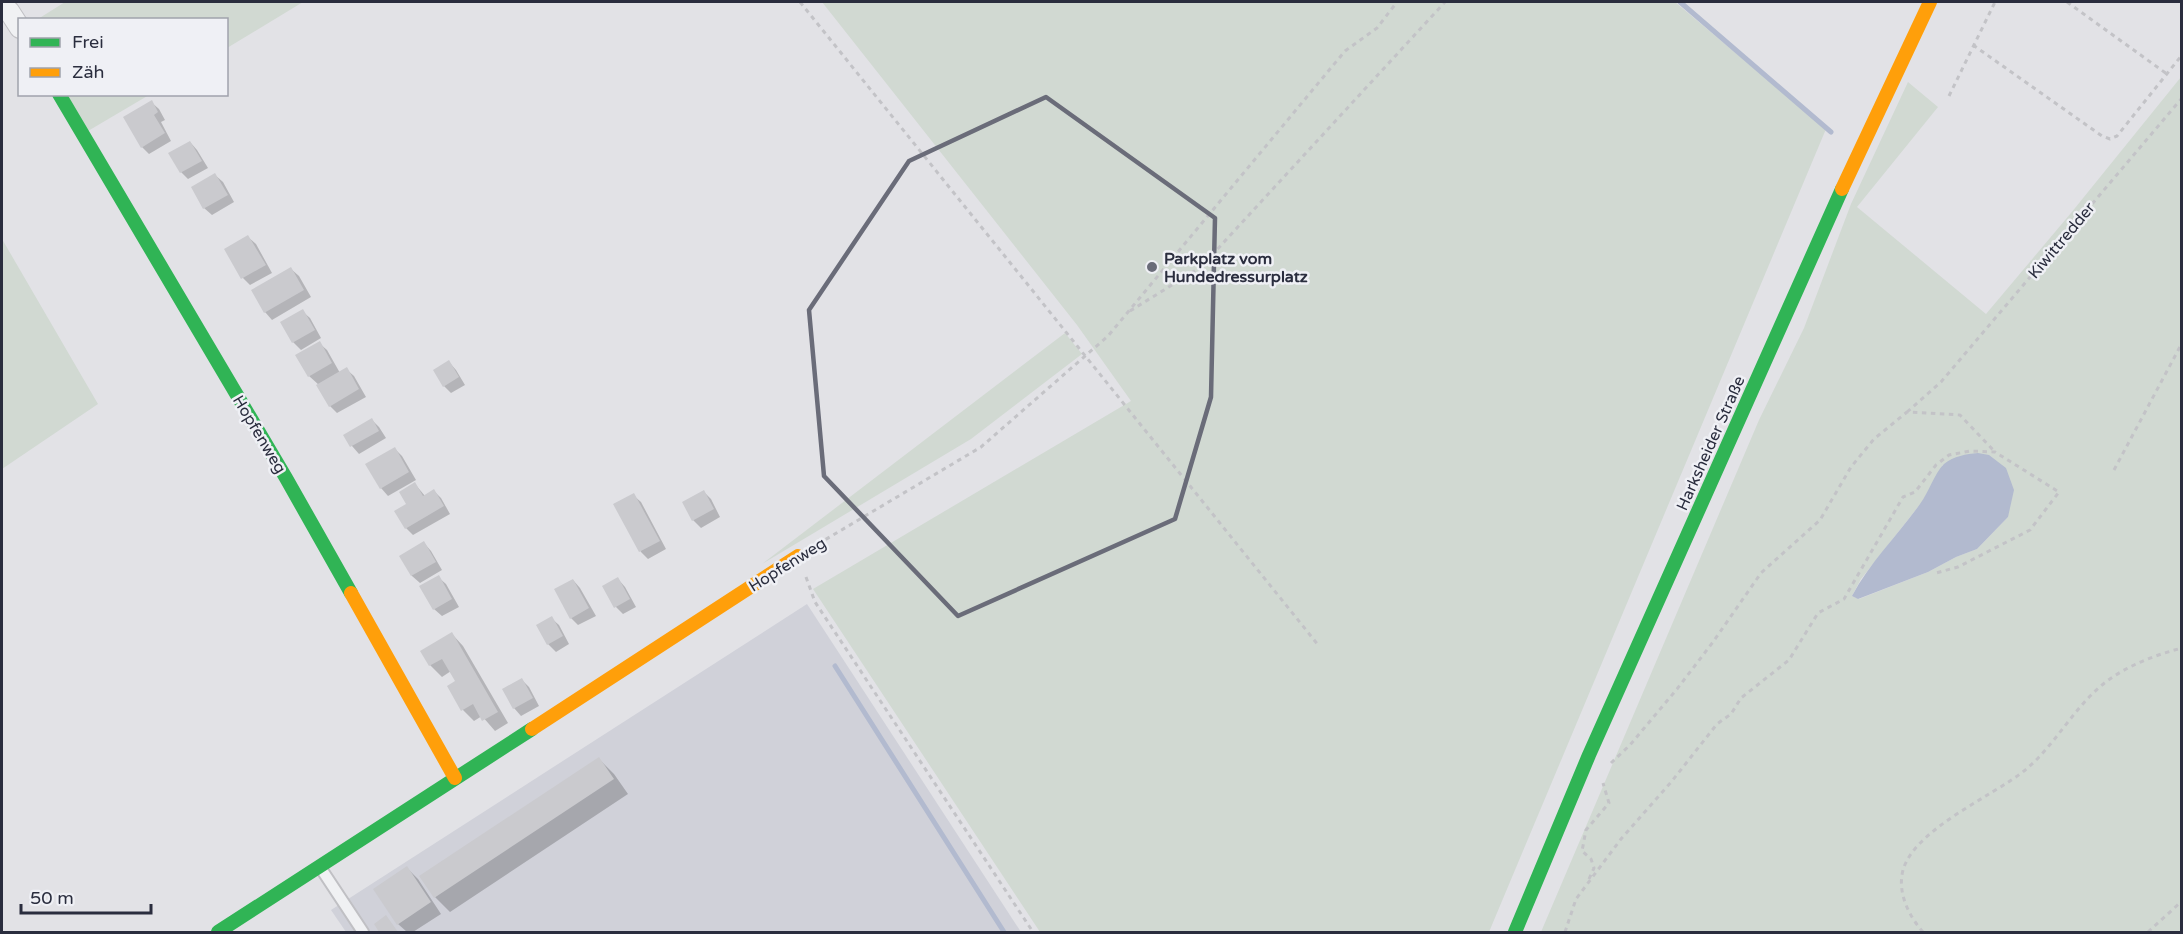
<svg xmlns="http://www.w3.org/2000/svg" width="2183" height="934" viewBox="0 0 2183 934" font-family="'Varela Round',sans-serif">
<rect width="100%" height="100%" fill="#e2e2e6"/>
<!-- built -->
<path fill="#d0d1d9" d="M807,604L1021,932H346L331,910Z"/>
<!-- green -->
<path fill="#d1d9d2" fill-rule="evenodd" d="M65,2H303L227,48L226,20L38,19Z
M822,2H1675L1826,129L1489,932H1040L813,589L1131,401L1077,325Z
M2181,77V932H1541L1759,420L1804,328L1851,204L1908,82L1938,107L1857,207L1986,314L2071,213ZM1943,465L2008,517L1977,549L1956,557L1928,572L1859,599L1852,596L1861,579L1922,502Z
M66,95H149L88,131Z
M2,239L98,404L2,469Z
M1065,333L1082,354L971,439L762,564Z"/>
<!-- water -->
<path fill="#b2bacf" d="M1978,453L1989,455L2006,468L2014,490L2008,517L1977,549L1956,557L1928,572L1858,599L1852,596C1870,562 1898,535 1920,504C1929,492 1934,474 1944,464C1954,456 1966,454 1978,453Z"/>
<!-- shadow -->
<path fill="#0003" d="M151,102L159,109L165,120L161,122L171,141L149,154L142,147Z
M190,142L197,150L208,168L188,179L181,172Z
M215,175L223,182L234,202L212,215L204,208Z
M248,237L256,244L272,273L250,285L243,278Z
M291,269L299,276L311,297L272,320L265,312Z
M302,311L310,318L321,338L301,350L293,342Z
M319,343L327,350L340,373L346,369L354,376L366,397L337,413L330,406L319,385L309,376Z
M449,362L456,370L465,385L451,393L444,386Z
M372,420L379,427L386,438L359,454L352,446L345,435Z
M395,449L402,456L416,480L388,496L381,488Z
M415,484L425,496L434,491L441,498L450,514L413,535L406,528L408,505Z
M704,492L711,499L720,517L701,528L693,520Z
M633,495L641,502L666,549L648,559L641,552L615,505Z
M424,543L431,551L442,570L420,583L412,576L401,556Z
M438,577L446,584L459,607L442,616L434,609Z
M618,579L625,587L636,607L623,614L616,607Z
M573,580L580,588L596,616L578,625L571,618Z
M551,618L559,625L569,644L556,652L548,644Z
M452,634L463,646L508,723L495,731L482,716L474,721L463,710L457,682L451,671L442,677L430,665L422,651Z
M522,680L529,687L539,706L521,716L514,708Z
M599,759L614,774L628,794L450,912L435,897Z
M407,868L418,879L441,914L413,932H407L398,924Z"/>
<g fill="none" stroke-linecap="round" stroke-linejoin="round">
<!-- stream -->
<path stroke="#b2bacf" stroke-width="5" d="M1680,2L1831,132
M835,666L1004,932"/>
</g>
<!-- building -->
<path fill="#cacace" d="M152,100L158,112L154,115L165,133L141,148L123,117Z
M190,141L202,161L180,173L168,153Z
M215,173L228,195L203,209L191,187Z
M248,235L266,265L241,279L224,249Z
M291,267L304,290L264,313L251,290Z
M303,309L315,330L292,343L280,322Z
M320,341L332,363L308,377L295,355Z
M449,360L459,377L443,387L433,370Z
M347,367L359,389L329,407L316,385Z
M372,418L379,431L350,447L343,435Z
M395,447L409,472L380,489L365,464Z
M415,482L423,496L434,489L444,506L405,529L394,511L406,504L399,492Z
M704,490L714,509L692,521L682,502Z
M634,493L660,541L639,552L613,504Z
M424,541L436,562L411,576L399,556Z
M439,575L452,599L433,610L419,586Z
M618,577L630,599L614,608L602,586Z
M573,579L589,608L570,619L554,589Z
M552,616L563,636L547,645L536,625Z
M452,632L498,712L482,721L473,704L461,711L447,686L455,681L442,659L429,666L420,651Z
M522,678L533,698L513,709L502,689Z
M599,757L614,779L434,898L419,876Z
M407,866L431,902L397,925L373,889Z
M386,915L398,932H379L374,924Z"/>
<g fill="none" stroke-linecap="round" stroke-linejoin="round">
<!-- lane casing -->
<g stroke="#c0c0c4" stroke-width="14">
<path id="lane" d="M320,867L363,932"/>
</g>
<!-- street casing -->
<g stroke="#c0c0c4" stroke-width="22">
<path id="street" d="M9,11L20,28"/>
</g>
<!-- path -->
<path stroke="#c3c3c7" stroke-width="3" stroke-dasharray="4.5 4.5" stroke-linecap="butt" d="M800,2L1319,646
M2067,2L2167,74
M1973,45L2102,136L2110,139L2117,136L2182,55
M1949,96L1995,2
M1130,311L1201,267L1445,2
M1907,412L1941,382L2182,98
M2114,470L2182,343
M818,544L981,447L1108,336L1345,51L1377,28L1397,2
M806,577L815,602L1033,932
M1611,763L1630,745L1677,689L1713,642L1761,573L1820,520L1851,467L1874,439L1907,412L1960,415L1995,452
M1589,879L1594,868L1591,859L1582,851L1586,830L1609,803L1603,783
M1565,932L1576,899L1621,839L1672,781L1717,724L1731,714L1741,698L1789,660L1818,613L1844,599L1903,497L1915,492L1936,465L1949,455L1970,451L1995,452L2059,492L2030,530L1958,567L1936,573
M1923,932C1909,916 1897,893 1903,870C1915,829 1991,797 2024,771C2056,745 2074,706 2107,681C2129,665 2155,655 2182,648
M2148,932L2182,901"/>
<!-- lane -->
<use href="#lane" stroke="#f0f1f3" stroke-width="10"/>
<!-- street -->
<use href="#street" stroke="#f0f1f3" stroke-width="20"/>
<!-- fast -->
<path stroke="#30b455" stroke-width="14" d="M59,94L286,478L351,593
M218,932L532,729
M1515,932L1589,755L1842,189"/>
<!-- slow -->
<path stroke="#ff9f0a" stroke-width="14" d="M1842,189L1930,2
M351,593L455,778
M532,729L798,556"/>
</g>
<!-- marked area -->
<path fill="none" stroke="#6a6c79" stroke-width="4.5" stroke-linejoin="round" d="M1046,97L1215,218L1211,397L1175,519L958,616L824,476L809,310L909,161Z"/>
<!-- markers -->
<circle fill="#6a6c79" stroke="#eff0f5" stroke-width="2" cx="1152" cy="267" r="6"/>
<g text-anchor="middle" stroke-width="5" stroke-linejoin="round" paint-order="stroke">
<!-- street labels -->
<g font-size="16" fill="#2a2d3e" stroke="#eff0f5">
<text transform="translate(2061 240) rotate(-50)" y="6">Kiwittredder</text>
<text transform="translate(260 434) rotate(59)" y="6">Hopfenweg</text>
<text transform="translate(1710 443) rotate(-66)" y="6">Harksheider Straße</text>
<text transform="translate(787 564) rotate(-32)" y="6">Hopfenweg</text>
</g>
<!-- poi labels -->
<g font-size="16" font-weight="bold" fill="#2a2d3e" stroke="#eff0f5" text-anchor="start">
<text x="1164" y="264">Parkplatz vom<tspan x="1164" dy="18">Hundedressurplatz</tspan></text>
</g>
</g>
<!-- border -->
<rect width="2183" height="934" fill="none" stroke="#2a2d3e" stroke-width="6"/>
<!-- legend -->
<rect x="18" y="18" width="210" height="78" fill="#eff0f5" stroke="#a0a2ac" stroke-width="1.5"/>
<rect x="30" y="38" width="30" height="9" fill="#30b455" stroke="#a0a2ac" stroke-width="1.5"/>
<text x="72" y="48" font-size="18" fill="#2a2d3e">Frei</text>
<rect x="30" y="68" width="30" height="9" fill="#ff9f0a" stroke="#a0a2ac" stroke-width="1.5"/>
<text x="72" y="78" font-size="18" fill="#2a2d3e">Zäh</text>
<!-- scale -->
<path d="M21 904v9h130v-9" fill="none" stroke="#2a2d3e" stroke-width="3"/>
<text x="30" y="904" font-size="18" fill="#2a2d3e" stroke="#eff0f5" stroke-width="4.5" paint-order="stroke">50 m</text>
</svg>
